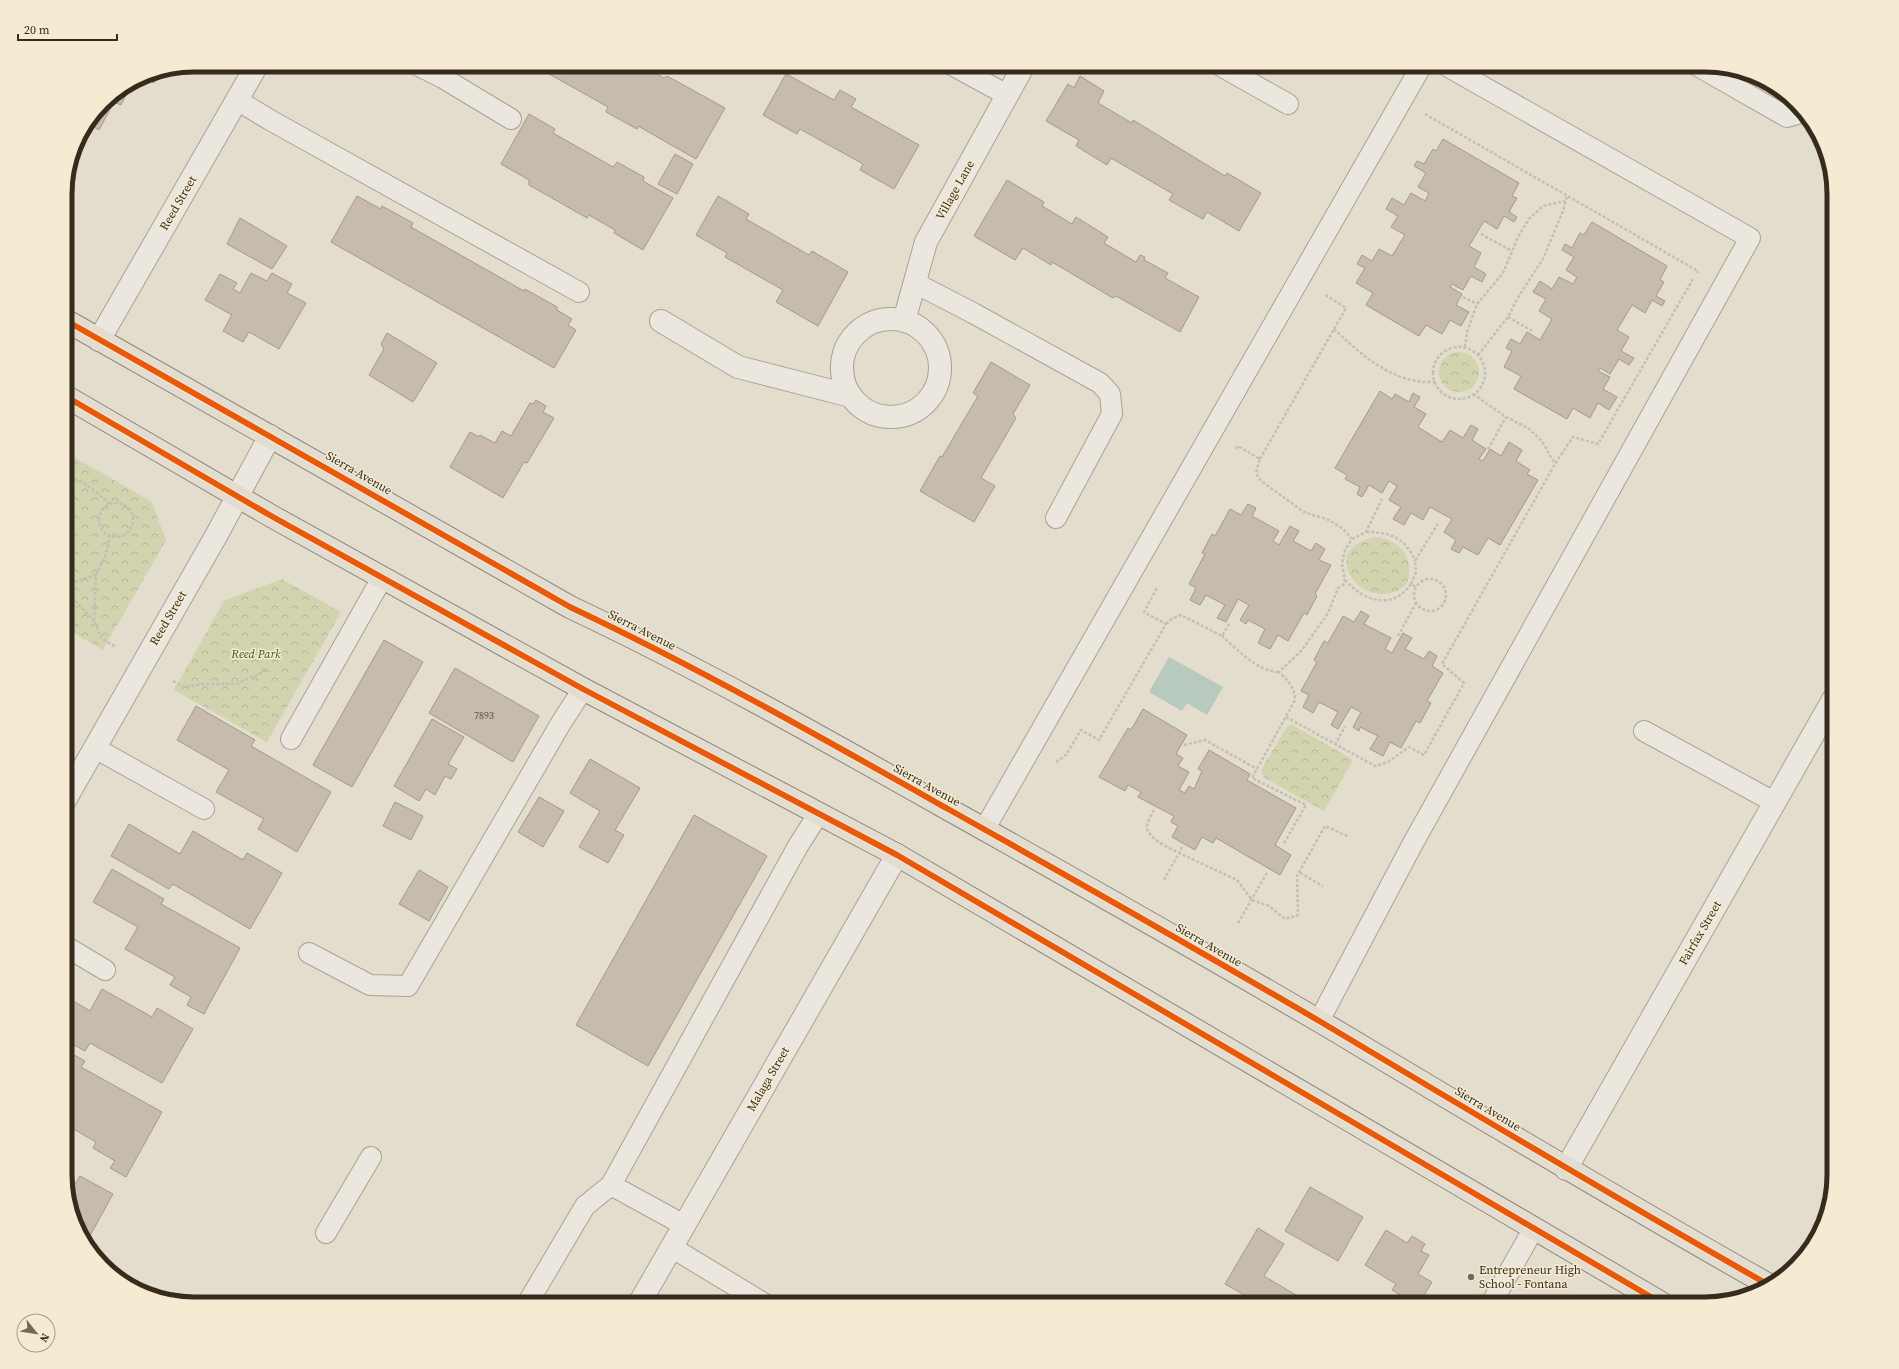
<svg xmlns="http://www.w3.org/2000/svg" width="1899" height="1369" viewBox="0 0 1899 1369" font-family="'Source Serif 4',serif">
<defs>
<pattern id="park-crowns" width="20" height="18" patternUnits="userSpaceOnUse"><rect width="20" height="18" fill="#d2d3af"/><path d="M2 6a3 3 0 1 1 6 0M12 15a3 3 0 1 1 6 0" fill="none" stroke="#b5b596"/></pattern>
</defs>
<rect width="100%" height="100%" fill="#e3ddcd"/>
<!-- park -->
<path fill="url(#park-crowns)" d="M1439 372a20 20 0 1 1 40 0a20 20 0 1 1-40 0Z
M65,452L151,501L166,540L103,650L65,628Z
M1374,537C1394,538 1412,552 1409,574C1409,579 1407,584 1403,587C1365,615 1314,551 1374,537Z
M282,579L341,612L267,742L174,690L224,601Z
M1291,724L1353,760L1324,811L1263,777L1261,770L1286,728Z"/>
<!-- water -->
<path fill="#b8c9be" d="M1169,657L1223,687L1207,715L1187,703L1182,711L1149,692Z"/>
<!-- building -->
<path fill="#c7bbae" stroke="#a3998c" d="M533,65H642L664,78L667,76L725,108L696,159L638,126L637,129L606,112L608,107Z
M161,72L154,83L143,76L145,75Z
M786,74L834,100L840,90L856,99L851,107L919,145L894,189L860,170L863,164L800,129L797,134L763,115Z
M1080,76L1104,91L1098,103L1132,123L1133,120L1225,176L1227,173L1261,193L1239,231L1207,212L1203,219L1169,200L1173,194L1111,158L1107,165L1076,146L1079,140L1046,121L1068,84L1074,88Z
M122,90L127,93L121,105L114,102L99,130L92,126L76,155L73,153L75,145L103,103Z
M529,114L555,129L553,133L613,167L617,162L644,177L643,181L673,198L643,250L614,233L615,230L589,215L587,218L529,185V180L501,164Z
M1443,139L1519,183L1512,196L1517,198L1509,212L1517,217L1514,222L1504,216L1497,229L1484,221L1469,246L1481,253L1474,267L1486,274L1482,282L1471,276L1463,290L1452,284L1450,287L1462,294L1456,305L1469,312L1461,326L1450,320L1442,334L1426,325L1419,336L1366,305L1373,293L1356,283L1365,268L1357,264L1362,255L1372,261L1379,249L1392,256L1405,235L1391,227L1398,216L1386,209L1392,198L1404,205L1411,193L1425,201L1429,193L1418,187L1426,173L1414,166L1417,161L1424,164L1433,149L1436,151Z
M675,154L693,164L677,194L658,184Z
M1007,180L1044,202L1042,206L1072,224L1076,217L1108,237L1104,243L1136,262L1140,255L1145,257L1144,260L1168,273L1165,278L1199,297L1180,332L1116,296L1113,298L1052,262L1051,265L1023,248L1015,260L974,236Z
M357,196L381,209L382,206L413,223L411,227L524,291L525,289L557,307V310L572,319L568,325L576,330L554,368L331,242Z
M718,196L749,214L746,219L809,255L812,251L848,272L818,326L776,302L783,290L725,257L727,253L696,235Z
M240,218L287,246L272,269L227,244Z
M1592,222L1667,266L1660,280L1664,282L1656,296L1665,301L1662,306L1652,300L1645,313L1632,305L1617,330L1629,337L1621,351L1634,358L1629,365L1619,359L1610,374L1600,368L1598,371L1610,377L1603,389L1617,397L1609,410L1598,403L1590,418L1573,408L1567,419L1514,389L1521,376L1504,367L1512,351L1506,348L1511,339L1520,344L1527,332L1540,340L1552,319L1539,311L1546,299L1533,292L1540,281L1552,289L1559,277L1573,284L1577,277L1566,270L1574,257L1562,250L1565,244L1572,248L1580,233L1584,235Z
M251,273L267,281L272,273L292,284L287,293L306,303L279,349L249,332L243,342L223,331L232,315L205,300L220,274L237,283L233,289L240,293Z
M387,333L437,363L413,402L369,375L384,349L381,344Z
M991,362L1030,385L1013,414L1016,418L981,478L995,486L974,522L920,491L940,456L942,457L978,396L973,393Z
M1380,391L1392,399L1395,394L1409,402L1413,393L1420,397L1414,407L1426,414L1418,427L1442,442L1450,430L1463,438L1471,425L1478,429L1472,440L1486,449L1479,459L1483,461L1490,449L1501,456L1509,442L1522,450L1516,461L1530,470L1527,474L1538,480L1500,545L1488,538L1478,555L1463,547L1459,553L1451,549L1456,540L1444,532L1452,519L1430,507L1423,520L1411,513L1404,525L1393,519L1401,507L1389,500L1397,486L1389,481L1382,493L1369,485L1362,497L1357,494L1360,487L1345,479L1347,475L1335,468Z
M536,400L546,406L543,412L554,418L527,463L524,462L503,498L450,467L470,432L479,437L480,435L495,443L502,431L511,436L530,403L533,404Z
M1248,504L1256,508L1252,516L1279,531L1273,541L1279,545L1290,526L1299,531L1293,541L1311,551L1316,543L1325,549L1319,560L1331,565L1315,594L1317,596L1307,615L1304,613L1288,641L1278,635L1270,649L1258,643L1265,629L1248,620L1246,624L1240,620L1249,605L1238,599L1226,622L1217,618L1225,605L1206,595L1200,605L1190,600L1196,588L1189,584L1205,554L1202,553L1212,534L1215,536L1230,509L1241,515Z
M1361,611L1369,616L1364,624L1391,638L1385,649L1392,653L1403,633L1412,638L1405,649L1424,659L1429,651L1437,656L1432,666L1443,673L1427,701L1431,703L1420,723L1416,721L1401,748L1390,742L1383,756L1370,749L1378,736L1360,727L1359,731L1353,727L1361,712L1351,707L1338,729L1331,725L1338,712L1319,702L1313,713L1303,707L1309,695L1301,691L1317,662L1314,660L1324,641L1328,643L1343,616L1354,622Z
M65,638L72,642L65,655Z
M384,640L423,662L352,787L313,765Z
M455,668L539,716L513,762L429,713Z
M196,706L255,740L251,746L331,792L297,852L258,829L264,819L216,792L229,770L177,740Z
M1143,709L1187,735L1176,754L1183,758L1178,766L1189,772L1179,790L1185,793L1189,786L1194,789L1202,771L1198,769L1209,750L1250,774L1247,780L1296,808L1275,845L1291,855L1280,875L1216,838L1213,843L1202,837L1195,850L1172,837L1178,826L1171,822L1174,816L1138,797L1141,792L1128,785L1125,791L1099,777L1128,728L1131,730Z
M432,719L464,737L448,764L457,769L451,779L445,776L435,795L426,789L419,801L394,786Z
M590,759L640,788L615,830L624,835L608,863L579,847L600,811L570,793Z
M539,797L564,811L543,847L518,832Z
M395,802L423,816L411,840L383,826Z
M694,815L767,856L648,1066L576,1025Z
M129,824L180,854L193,831L243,860L247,853L282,873L250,929L173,884L169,889L111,856Z
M112,869L164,899L161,904L240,948L204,1014L187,1005L191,997L170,985L175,977L125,949L138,927L93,902Z
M419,870L448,887L429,921L399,904Z
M102,989L152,1017L157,1008L193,1029L162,1083L90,1043L85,1051L65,1040V996L90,1011Z
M65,1050L85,1061L81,1067L162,1112L126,1177L110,1168L115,1161L93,1148L96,1142L65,1124Z
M80,1176L113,1194L86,1243L82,1239L65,1183V1179L75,1184Z
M1310,1187L1363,1217L1338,1261L1285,1231Z
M1258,1228L1284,1244L1264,1276L1311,1304H1260L1225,1284Z
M1386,1230L1407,1243L1412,1236L1425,1244L1421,1251L1429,1255L1418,1274L1432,1282L1419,1304H1416L1392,1290L1396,1284L1365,1265Z"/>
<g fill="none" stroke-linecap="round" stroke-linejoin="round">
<!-- lane casing -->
<g stroke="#a8a296" stroke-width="22">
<path id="lane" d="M417,65L443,78L511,119
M952,65L1007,95
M1219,65L1288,104
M1696,65L1787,117L1801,113
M237,100L270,120L579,292
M915,283L973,313L1100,383L1110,394L1112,414L1056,518
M1644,731L1774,802
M291,739L382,578
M95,748L204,809
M984,830L1422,65
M65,946L105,970
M309,953L370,985L408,986L561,723L583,689
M1319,1021L1412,845L1750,238L1445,65
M611,1185L798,846L819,813
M326,1233L371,1157
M671,1247L765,1304
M527,1304L585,1206L611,1185L684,1225
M1491,1304L1534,1228"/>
</g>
<!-- street casing -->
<g stroke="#a8a296" stroke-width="24">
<path id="street" d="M842 368a49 49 0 1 1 98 0a49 49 0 1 1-98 0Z
M661,321L738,367L851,396
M904,321L926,242L1024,65
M99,340L257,65
M65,800L216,536L270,436
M1566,1169L1834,698
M639,1304L897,855"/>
</g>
<!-- primary casing -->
<g stroke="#8e877c" stroke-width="24">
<path id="primary" d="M65,320L570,607C699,668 824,739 948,809C1073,879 1198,950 1321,1022C1470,1111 1618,1200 1769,1285
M65,396L273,517L583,689L897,855L1663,1304"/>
</g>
<!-- path -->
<path stroke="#c4beb5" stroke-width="2.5" stroke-dasharray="3 2" stroke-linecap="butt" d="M1425,114L1698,271L1697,273
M1481,234L1512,251
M1463,297L1477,304
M1508,317L1534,332
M1334,329C1363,356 1393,384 1435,382
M1465,347L1467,332L1477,304L1503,273L1518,237L1529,219L1543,206L1565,201
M1433 373a26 26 0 1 1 52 0a26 26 0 1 1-52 0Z
M1478,355L1508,317L1517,299L1543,259L1563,211L1567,196
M1473,394L1506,417L1528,428L1542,441L1555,464
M1236,449L1238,446L1260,459L1256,473L1261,481L1304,512L1329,520L1343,529L1352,539L1345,550L1342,564L1345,580L1343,585L1338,588L1328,613L1302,650L1279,672C1288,681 1295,687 1295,700L1252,778L1306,805L1283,845
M1488,449L1506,417
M1260,459L1346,308L1324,294
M65,476C82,479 97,493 110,504
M99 520a17 17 0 1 1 34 0a17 17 0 1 1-34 0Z
M1366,532C1390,532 1406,538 1415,561
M109,535L108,549L96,575L94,621L101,638L116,647
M1352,539L1366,532L1382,499
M1414 595a16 16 0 1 1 32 0a16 16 0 1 1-32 0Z
M1345,580C1364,601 1392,611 1411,584L1416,587
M1411,584L1416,572L1415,561L1439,522
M65,585L96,575
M65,590L94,621
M1166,624L1173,618L1181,615L1222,636L1230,622
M1222,636C1237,649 1258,672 1279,672
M1398,636L1416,603
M173,681L184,687L203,684H236L268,670
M1286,717L1375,766L1388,762L1409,747L1424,755L1464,683L1442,664L1555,464L1573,437L1598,444L1693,279
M1184,745L1205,740L1257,769
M1335,745L1345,726
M1056,762L1066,755L1081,730L1099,740L1166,624L1144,612L1157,588
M1154,810C1152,814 1148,820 1147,825C1145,838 1170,848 1179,853L1183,845
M1300,873L1323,886
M1164,880L1179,853L1237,880L1252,900L1269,906L1285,919L1298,915L1297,876L1325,826L1349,837
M1238,923L1268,871"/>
<!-- lane -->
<use href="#lane" stroke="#ece7de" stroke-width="20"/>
<!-- street -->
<use href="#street" stroke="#ece7de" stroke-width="22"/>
<!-- primary -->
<use href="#primary" stroke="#e2ddd0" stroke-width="22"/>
<!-- cycleway casing -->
<g stroke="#f4ebd2" stroke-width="8">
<path id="cycleway" d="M65,320L570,607C699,668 824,739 948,809C1073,879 1198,950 1321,1022C1470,1111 1618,1200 1769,1285
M65,396L273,517L583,689L897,855L1663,1304"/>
</g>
<!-- cycleway -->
<use href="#cycleway" stroke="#e8590c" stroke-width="6"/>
</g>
<!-- markers -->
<circle fill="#73695b" stroke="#f4ebd2" stroke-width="1.5" cx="1471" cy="1277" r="4"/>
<g text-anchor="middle" stroke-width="3" stroke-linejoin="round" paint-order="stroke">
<!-- number labels -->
<g font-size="10" fill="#5b4f42">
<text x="484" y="719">7893</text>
</g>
<!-- street labels -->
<g font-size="12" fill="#372b1e" stroke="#f4ebd2">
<text transform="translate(955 190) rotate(-61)" y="4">Village Lane</text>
<text transform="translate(178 203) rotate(-60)" y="4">Reed Street</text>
<text transform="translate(359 473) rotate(30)" y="4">Sierra Avenue</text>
<text transform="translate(168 618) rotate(-60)" y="4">Reed Street</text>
<text transform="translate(642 630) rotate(27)" y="4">Sierra Avenue</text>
<text transform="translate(927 785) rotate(29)" y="4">Sierra Avenue</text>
<text transform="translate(1700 933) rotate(-60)" y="4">Fairfax Street</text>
<text transform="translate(1209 945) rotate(30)" y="4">Sierra Avenue</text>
<text transform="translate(768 1079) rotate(-60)" y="4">Malaga Street</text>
<text transform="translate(1488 1109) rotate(31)" y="4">Sierra Avenue</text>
</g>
<!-- park labels -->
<g font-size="12" font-style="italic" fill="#465325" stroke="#f4ebd2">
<text x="256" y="658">Reed Park</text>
</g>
<!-- poi labels -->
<g font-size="12" fill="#372b1e" stroke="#f4ebd2" text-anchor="start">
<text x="1479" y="1274">Entrepreneur High<tspan x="1479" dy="14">School - Fontana</tspan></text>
</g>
</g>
<!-- crop -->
<path d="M0 0H1899V1369H0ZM194 72H1705A122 122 0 0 1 1827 194V1175A122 122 0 0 1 1705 1297H194A122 122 0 0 1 72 1175V194A122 122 0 0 1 194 72Z" fill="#f4ebd2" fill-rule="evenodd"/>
<path fill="none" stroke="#372b1e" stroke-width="5" d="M194 72H1705A122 122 0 0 1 1827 194V1175A122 122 0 0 1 1705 1297H194A122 122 0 0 1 72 1175V194A122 122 0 0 1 194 72Z"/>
<!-- north arrow -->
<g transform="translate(36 1333) rotate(120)"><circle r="19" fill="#f4ebd2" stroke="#a89e8a"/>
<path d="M0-3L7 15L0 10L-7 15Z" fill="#73695b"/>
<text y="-6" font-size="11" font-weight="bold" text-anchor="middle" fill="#372b1e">N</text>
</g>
<!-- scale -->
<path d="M18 34v6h99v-6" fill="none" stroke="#372b1e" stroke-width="2"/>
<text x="24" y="34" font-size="12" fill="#372b1e" stroke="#f4ebd2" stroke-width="3" paint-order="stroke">20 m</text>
</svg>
